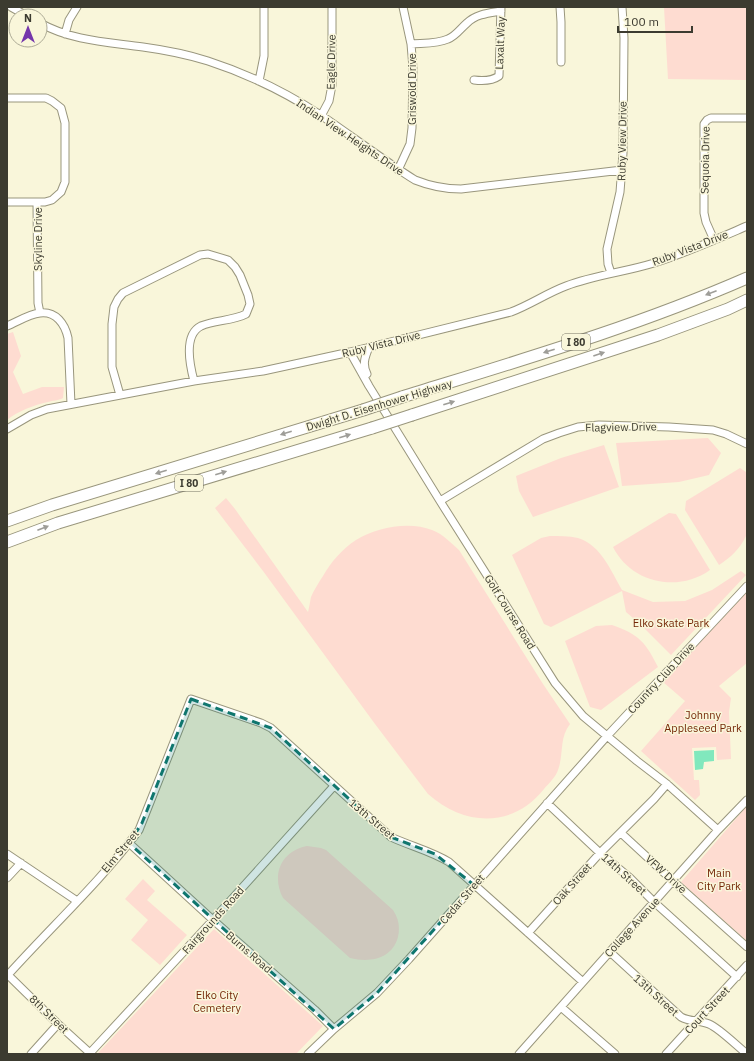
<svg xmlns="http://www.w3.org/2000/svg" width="754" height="1061" viewBox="0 0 754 1061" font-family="'IBM Plex Sans',sans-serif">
<rect width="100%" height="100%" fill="#f9f6da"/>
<!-- green -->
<path fill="#fedcd1" d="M664,7H747V80L668,79Z
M13,332L21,356L13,372L23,394L42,387H64L63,398C58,401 53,400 48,402C34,405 18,411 7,420V334Z
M708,438L721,453L709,475L679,482L622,486L616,443Z
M604,445L619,487L533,517L519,491L516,476L561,458Z
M740,468L746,472L747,475C747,485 749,530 746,536C740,549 730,558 719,565L685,510L686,501Z
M226,498L235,509L308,612C309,608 310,602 311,597C314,590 319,582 323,576C331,562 342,549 356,540C376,527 410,521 432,530C443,534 451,543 459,550L543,684L570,724C559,738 564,754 558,770C556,777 548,784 544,789C512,829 464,826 428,794L375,724L263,571L215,508Z
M669,513L676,514L710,570C678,593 631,583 613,547Z
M550,536C559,536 569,536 578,538C601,545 611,571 622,590L653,602L685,601L712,590L741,571L746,575L671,655L640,624L626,612L622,591L551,627L544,624L512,555L541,538Z
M747,592V663L719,686L731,698L729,712L731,759L717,760L716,747L692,748L694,780H699L700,795L695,800L641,751L685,701L663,682Z
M612,625C639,634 646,643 658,667L601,710L590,707L565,641L596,626Z
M747,806V941L681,882Z
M307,846L321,848L326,850L393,910C399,919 400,927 398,937C392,959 370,963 350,958L283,898C271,875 281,851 307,846Z
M143,879L155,891L147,900L187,935L160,965L131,940L148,920L125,899Z
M214,929L323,1026L296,1054H99L98,1053Z"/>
<!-- water -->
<path fill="#81e8bd" d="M714,750V761L704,762L703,769L695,770L694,751Z"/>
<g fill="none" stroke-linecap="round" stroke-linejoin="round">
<!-- minor casing -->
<g stroke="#99967d" stroke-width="9">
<path id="minor" d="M11,7L27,16
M560,7L561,22V62
M40,23C72,41 108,42 143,47C165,50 186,54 208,61C248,74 287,93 322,116C353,137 383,160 415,180C430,186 444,189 461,189L622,170
M65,34L69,20L77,7
M411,44C423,43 437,44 448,39C456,36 460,29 467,23C476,14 489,13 501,11
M474,80C482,81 492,81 499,76L501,7
M259,81L264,56V7
M7,98H46L52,101L61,108L65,123V182L61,192L52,200L45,202H7
M321,116L329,101L332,85V7
M398,170L410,144L412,128L413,68L411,44L403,7
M37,203L38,303L40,313
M714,240L706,222L704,213V124L707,120L711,118H747
M611,273L608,264L607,249L620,192L623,153L624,38L622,7
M7,326C17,322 29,314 40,313C56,311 65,324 68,338L71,404
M350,352L369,386L440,501L555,683L583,716L637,761L667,784L718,830
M367,374C362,364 365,357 369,347
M120,395L112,367V324L114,307L118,299L123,293L200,255L208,254L228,260L235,267L240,275L248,295L250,304L246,314C232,321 215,320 201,326C183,335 190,366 194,381
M7,429L31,415L47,409L194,381L263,371L350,352L511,312C530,305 547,293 566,286C595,275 625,272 654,263C686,253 717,239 747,226
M440,501L543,439L559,433L578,427L599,425L669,427L713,430L726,434L747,444
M547,803L600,853L630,878L654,902L737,977
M621,833L673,881L747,947
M129,843L213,920L315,1010L334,1029
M7,854L77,901
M7,878L21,863
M528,933L600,853L654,799L667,784
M610,952L681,1017C690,1022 699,1020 709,1024C719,1028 737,1046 747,1054
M7,974L58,1024L91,1054
M7,976C51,927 100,882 139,830L191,699L261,723L271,728L391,837C410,846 431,851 449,862L583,982
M561,1007L615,1054
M90,1053L213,920L334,786
M31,1054L58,1024
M308,1054L334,1029L377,993L409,959L608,735L747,586
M519,1054L718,830L747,800
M666,1054L747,965"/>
</g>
<!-- highway casing -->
<g stroke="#99967d" stroke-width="13">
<path id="highway" d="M402,397C518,361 635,327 747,278
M412,415L658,335L728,309L747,300
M7,521L52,505L363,410
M7,542L58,523L372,428"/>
</g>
<!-- minor -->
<use href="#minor" stroke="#fff" stroke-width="7"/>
<!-- highway -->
<use href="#highway" stroke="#fff" stroke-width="11"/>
<!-- highway-bridge casing -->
<g stroke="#99967d" stroke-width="13" stroke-linecap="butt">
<path id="highway-bridge" d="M363,410L402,397
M372,428L412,415"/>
</g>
<!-- highway-bridge -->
<use href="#highway-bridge" stroke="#fff" stroke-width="11"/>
</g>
<!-- one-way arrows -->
<defs><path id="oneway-solid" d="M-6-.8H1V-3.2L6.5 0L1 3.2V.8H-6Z"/></defs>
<g fill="#9e9d98">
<use href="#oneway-solid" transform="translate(711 293) rotate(159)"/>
<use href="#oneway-solid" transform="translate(549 351) rotate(162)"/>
<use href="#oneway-solid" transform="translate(599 354) rotate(-19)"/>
<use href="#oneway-solid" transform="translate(449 403) rotate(-18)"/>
<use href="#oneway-solid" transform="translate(286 433) rotate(163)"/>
<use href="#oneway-solid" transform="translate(345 436) rotate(-17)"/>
<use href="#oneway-solid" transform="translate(161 472) rotate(163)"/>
<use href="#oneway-solid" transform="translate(221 473) rotate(-17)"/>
<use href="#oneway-solid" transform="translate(43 528) rotate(-21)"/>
</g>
<!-- marked area -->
<path fill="#0f766e" fill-opacity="0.2" stroke="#0f766e" stroke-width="3" stroke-dasharray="8 5" stroke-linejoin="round" d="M191,699L271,728L391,837L435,854L474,885L377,993L334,1029L129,843L142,823Z"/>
<g text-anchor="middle" stroke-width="3" stroke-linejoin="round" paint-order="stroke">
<!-- shield labels -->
<g fill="#f9f6da" stroke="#757363" stroke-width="1">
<rect x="562" y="334" width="28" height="16" rx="3"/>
<rect x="175" y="475" width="28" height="16" rx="3"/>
</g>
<g font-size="10" font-weight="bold" fill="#3c3b30">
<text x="576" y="346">I 80</text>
<text x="189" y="487">I 80</text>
</g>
<!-- street labels -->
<g font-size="11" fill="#3c3b30" stroke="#f9f6da">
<text transform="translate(500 43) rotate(-88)" y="4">Laxalt Way</text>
<text transform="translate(331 62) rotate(-89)" y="4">Eagle Drive</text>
<text transform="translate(412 89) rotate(-90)" y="4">Griswold Drive</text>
<text transform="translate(350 137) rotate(34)" y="4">Indian View Heights Drive</text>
<text transform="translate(622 141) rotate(-89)" y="4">Ruby View Drive</text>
<text transform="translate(705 160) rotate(-89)" y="4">Sequoia Drive</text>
<text transform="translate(38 239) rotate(-90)" y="4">Skyline Drive</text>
<text transform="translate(690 248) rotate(-21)" y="4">Ruby Vista Drive</text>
<text transform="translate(381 344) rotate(-14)" y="4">Ruby Vista Drive</text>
<text transform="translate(379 405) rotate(-17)" y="4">Dwight D. Eisenhower Highway</text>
<text transform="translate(621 427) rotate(-1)" y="4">Flagview Drive</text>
<text transform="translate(510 612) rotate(58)" y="4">Golf Course Road</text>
<text transform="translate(661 678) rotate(-47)" y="4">Country Club Drive</text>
<text transform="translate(372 819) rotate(40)" y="4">13th Street</text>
<text transform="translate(120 851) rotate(-50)" y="4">Elm Street</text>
<text transform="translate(624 874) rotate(42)" y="4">14th Street</text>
<text transform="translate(666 874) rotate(42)" y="4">VFW Drive</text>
<text transform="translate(572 884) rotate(-48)" y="4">Oak Street</text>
<text transform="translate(462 899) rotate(-49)" y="4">Cedar Street</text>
<text transform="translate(213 920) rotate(-48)" y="4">Fairgrounds Road</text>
<text transform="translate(632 927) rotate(-48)" y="4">College Avenue</text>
<text transform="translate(249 952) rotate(41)" y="4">Burns Road</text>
<text transform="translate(656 995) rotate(42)" y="4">13th Street</text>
<text transform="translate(707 1010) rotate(-47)" y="4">Court Street</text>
<text transform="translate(49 1014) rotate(44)" y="4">8th Street</text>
</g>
<!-- park labels -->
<g font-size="11" fill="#752808" stroke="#f9f6da">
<text x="671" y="627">Elko Skate Park</text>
<text x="703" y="719">Johnny<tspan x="703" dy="13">Appleseed Park</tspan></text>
<text x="719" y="877">Main<tspan x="719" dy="13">City Park</tspan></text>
<text x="217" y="999">Elko City<tspan x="217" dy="13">Cemetery</tspan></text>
</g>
</g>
<!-- border -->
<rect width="754" height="1061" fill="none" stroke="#3c3b30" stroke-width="16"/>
<!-- north arrow -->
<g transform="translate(28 28)"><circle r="19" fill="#f9f6da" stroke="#adab96"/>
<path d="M0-3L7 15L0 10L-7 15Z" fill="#7536ab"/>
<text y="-6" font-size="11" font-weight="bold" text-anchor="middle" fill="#3c3b30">N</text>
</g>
<!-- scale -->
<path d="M618 26v6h74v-6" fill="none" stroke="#3c3b30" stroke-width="2"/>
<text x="624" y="26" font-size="12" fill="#3c3b30" stroke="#f9f6da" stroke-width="3" paint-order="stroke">100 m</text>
</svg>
